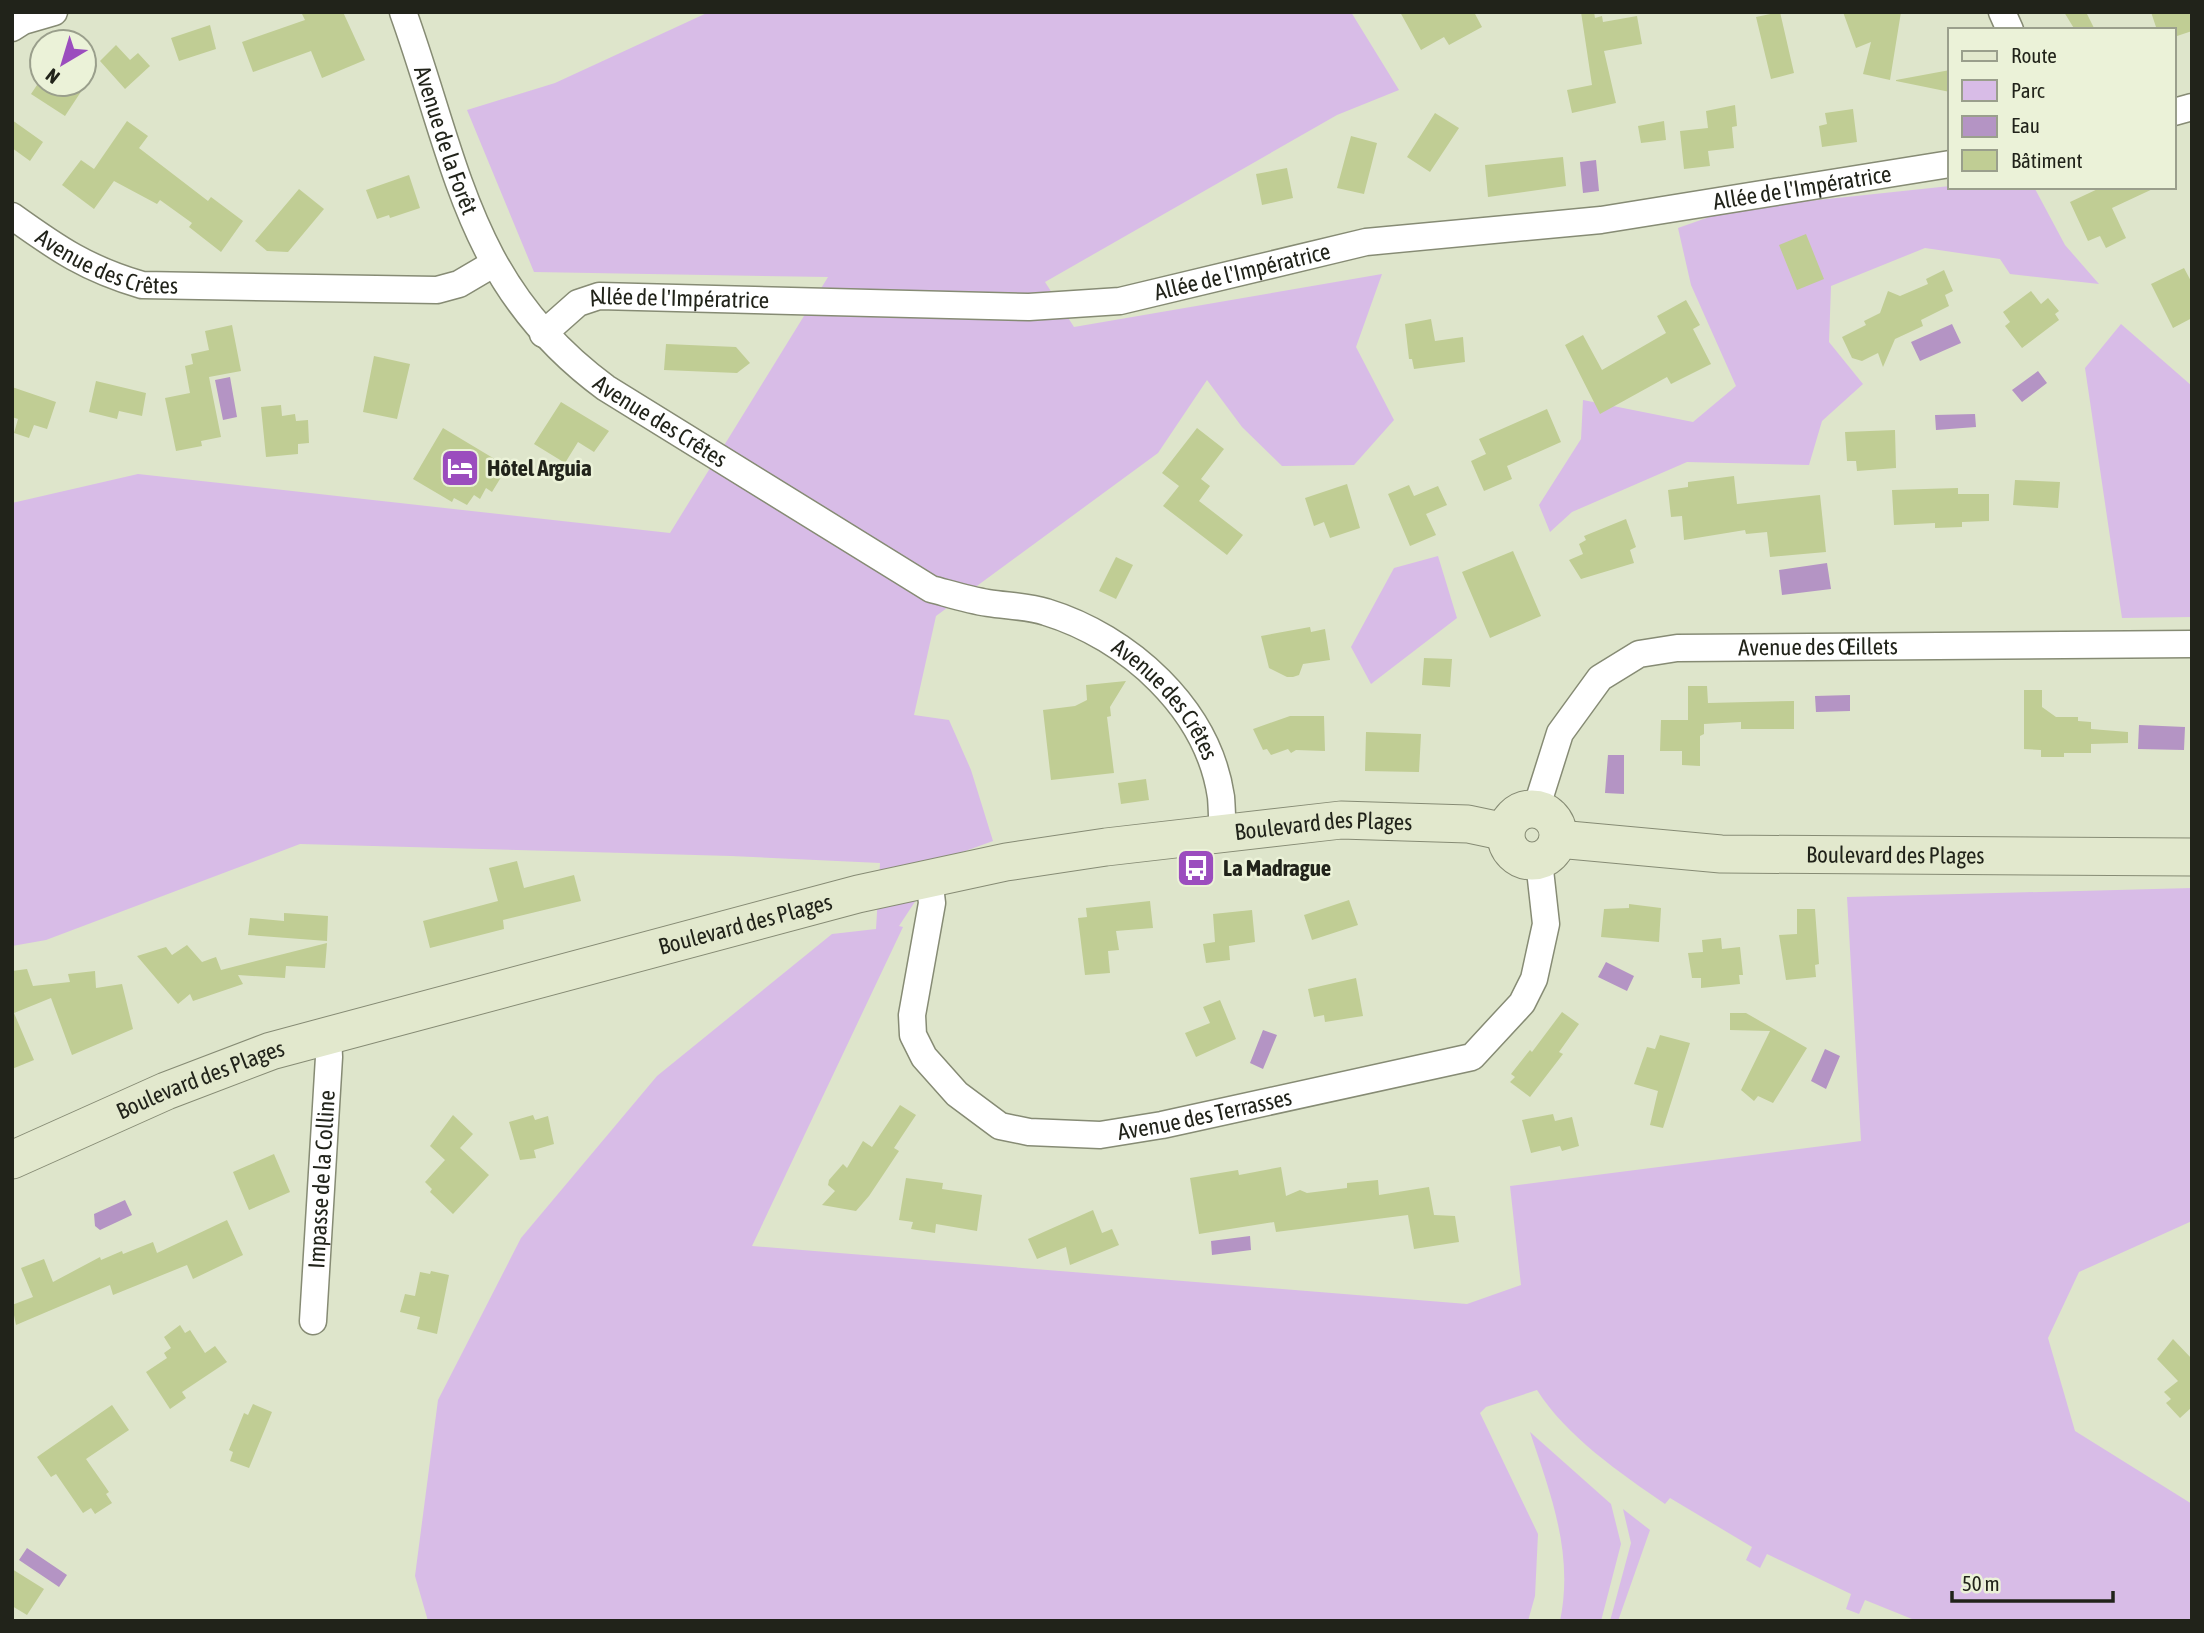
<svg xmlns="http://www.w3.org/2000/svg" width="2204" height="1633" viewBox="0 0 2204 1633" font-family="'Asap Condensed',sans-serif">
<rect width="100%" height="100%" fill="#dee5cb"/>
<!-- green -->
<path fill="#d8bce7" d="M709,12H1351L1399,90L1337,115L1045,282L1074,327L1382,274L1356,347L1394,420L1354,465L1282,466L1242,427L1207,380L1158,453L936,616L914,715L949,720L971,770L993,841L943,859L899,926L903,927L752,1246L1467,1304L1521,1285L1510,1186L1861,1141L1847,897L2192,888V1221L2079,1272L2048,1338L2075,1431L2192,1504V1621H1917L1865,1600L1859,1614L1846,1609L1851,1594L1767,1554L1760,1568L1746,1560L1752,1547L1670,1498L1665,1504C1620,1473 1566,1436 1537,1390L1486,1407L1480,1413L1538,1534L1535,1596L1528,1621H428L415,1576L438,1400L521,1238L657,1076L832,934L876,929L880,863L731,856L300,844L46,940L12,946V503L138,474L670,533L828,277L534,272L467,110L555,83Z
M1950,186L2034,187L2065,245L2099,284L2010,274L2000,259L1925,248L1831,286L1829,342L1863,384L1822,421L1809,465L1687,462L1572,512L1550,532L1539,505L1581,439L1583,400L1693,422L1736,386L1691,285L1678,228L1732,209Z
M2121,324L2192,386V617L2122,618L2085,368Z
M1438,556L1457,618L1371,684L1351,647L1394,568Z
M1530,1432L1611,1504L1621,1544L1601,1621H1560C1574,1554 1551,1495 1530,1432Z
M1623,1509L1650,1530L1618,1621H1610L1631,1543Z"/>
<!-- water -->
<path fill="#b494c4" d="M1596,160L1599,191L1583,193L1580,162Z
M1952,324L1961,343L1920,361L1911,342Z
M2038,371L2047,383L2022,402L2012,390Z
M230,377L237,417L223,420L215,380Z
M1975,414L1976,427L1936,430L1935,415Z
M1827,563L1831,589L1782,595L1779,570Z
M1850,695V711L1816,712L1815,696Z
M2139,725L2185,727L2184,750L2138,749Z
M1608,755H1624V794L1605,793Z
M1606,962L1634,976L1627,991L1598,977Z
M1263,1030L1277,1035L1263,1069L1250,1063Z
M1825,1049L1840,1056L1826,1089L1811,1081Z
M125,1200L132,1215L100,1230L95,1226L94,1214Z
M1250,1236L1251,1250L1212,1255L1211,1241Z
M27,1548L67,1575L59,1587L19,1560Z"/>
<!-- building -->
<path fill="#c0cd94" d="M301,12H343L365,60L322,78L311,51L253,72L242,42L305,20Z
M1400,12H1474L1482,27L1449,45L1444,37L1421,50Z
M1581,12H1594L1595,18L1602,16L1603,22L1637,16L1642,44L1604,51L1616,103L1572,113L1567,90L1592,85Z
M1780,12L1794,73L1771,79L1756,17Z
M1843,12H1901L1890,80L1863,74L1871,42L1856,48Z
M2064,12H2086L2095,30H2075Z
M2151,12H2192V31L2174,37V30H2157Z
M210,25L216,49L179,61L171,38Z
M116,45L130,60L138,53L150,66L125,89L100,61Z
M1950,70V92L1896,81V80Z
M41,79L42,84H86L65,116L31,94Z
M1735,105L1737,126L1732,127L1734,148L1708,151L1710,166L1684,169L1680,131L1708,128L1706,111Z
M1853,109L1857,142L1822,147L1819,126L1827,124L1825,113Z
M1435,113L1459,128L1430,172L1407,157Z
M12,120L43,142L30,161L12,148Z
M127,121L148,136L139,148L208,201L211,197L243,221L221,252L189,227L192,223L160,200L157,204L114,181L94,209L62,185L81,160L94,169Z
M1664,121L1666,140L1641,143L1638,126Z
M1351,136L1377,143L1364,194L1337,188Z
M1563,157L1566,186L1488,197L1485,165Z
M1287,168L1293,198L1262,205L1256,174Z
M409,175L420,208L390,218L389,215L377,219L366,190Z
M2102,187H2157L2112,208L2126,238L2106,248L2100,236L2088,241L2070,202Z
M299,189L324,209L288,252L267,251L255,241Z
M1806,234L1824,279L1797,290L1779,245Z
M2184,268L2192,283V318L2173,328L2151,284Z
M1944,270L1953,291L1945,295L1949,306L1921,320L1923,326L1895,339L1883,367L1878,353L1862,361L1852,358L1842,337L1866,325L1864,321L1880,313L1888,291L1900,296L1928,284L1926,279Z
M2031,291L2041,304L2048,298L2059,311L2055,314L2059,320L2022,348L2005,326L2010,322L2003,312Z
M1686,300L1700,325L1693,329L1711,364L1671,384L1667,377L1600,414L1565,345L1583,335L1602,370L1666,333L1657,316Z
M1431,319L1435,341L1463,337L1465,362L1414,369L1412,359H1409L1405,324Z
M232,325L241,371L209,377L221,437L201,441L202,446L176,451L165,398L190,393L185,366L193,364L191,354L209,350L205,331Z
M666,344L736,347L750,363L737,373L664,370Z
M374,356L410,364L397,419L363,412Z
M96,381L146,393L142,416L119,411L117,419L89,412Z
M12,387L56,402L47,429L34,425L29,438L14,433L18,419L12,417Z
M561,402L609,431L594,452L578,442L565,463L534,444Z
M281,405L282,416L295,414L296,421L308,420L309,443L298,444V454L266,457L261,407Z
M1547,409L1561,442L1507,466L1512,479L1484,491L1471,461L1486,454L1479,439Z
M443,428L503,464L499,471L503,474L492,492L486,488L480,499L474,495L467,505L454,498L452,502L413,479Z
M1197,428L1224,449L1201,479L1210,486L1199,501L1243,535L1227,555L1163,506L1179,486L1162,473Z
M1895,430L1896,468L1857,471L1856,461H1847L1845,432Z
M1734,476L1737,504L1820,495L1826,552L1770,557L1767,532L1746,534L1745,530L1684,540L1682,516L1671,517L1668,490L1688,487V482Z
M2015,480L2060,482L2058,508L2013,505Z
M1347,484L1360,528L1330,538L1324,522L1314,526L1305,498Z
M1409,485L1414,496L1438,486L1447,505L1426,514L1436,535L1410,546L1388,494Z
M1958,488V494H1989V521L1962,522V527L1935,528V523L1894,525L1892,490Z
M1626,519L1636,547L1630,550L1634,563L1581,579L1569,560L1583,554L1579,544L1586,540L1584,536Z
M1513,551L1541,616L1490,638L1462,572Z
M1116,557L1133,565L1116,599L1099,591Z
M1310,627L1311,632L1325,629L1330,660L1303,664L1299,675L1293,677H1287L1269,668L1261,636Z
M1424,658L1452,659L1450,687L1422,685Z
M1126,681L1110,707L1111,716L1107,717L1114,773L1051,780L1043,710L1075,706L1087,700L1086,685Z
M1688,686H1707L1708,703L1794,701V729H1741V722L1704,724V734L1700,736V766L1682,765V751H1660L1661,720H1688Z
M2024,690H2042V707L2056,717H2078V721L2091,722V729L2128,732V743L2091,744V753H2064V757H2041V750L2024,749Z
M1290,716H1324L1325,751L1296,750L1291,753L1288,749L1271,755L1267,749L1263,750L1253,729Z
M1366,732L1421,734L1419,772L1365,771Z
M1146,779L1149,800L1121,804L1118,783Z
M517,861L524,888L574,875L581,901L503,920L504,929L430,948L423,921L498,901L489,868Z
M1349,900L1358,925L1312,940L1304,915Z
M1150,901L1153,928L1116,931L1119,950L1108,951L1110,973L1085,975L1078,918L1087,917L1086,908Z
M1629,904L1661,908L1659,942L1601,937L1604,909L1629,908Z
M1797,909H1815L1819,964L1815,965L1816,977L1786,980L1779,935L1797,934Z
M1252,910L1255,942L1229,946L1230,960L1206,963L1203,944L1215,942L1213,914Z
M284,913L328,916L327,941L248,935L250,918L284,921Z
M1721,938L1722,949L1740,947L1743,975H1739L1740,984L1701,988V978H1692L1688,953L1703,952L1702,940Z
M327,943L325,968L286,966L285,978L238,975L243,984L193,1001L190,994L178,1004L137,956L166,947L172,955L187,945L202,962L216,957L221,970Z
M27,969L33,986L70,982L68,974L95,971L96,988L122,984L133,1029L72,1055L51,998L14,1013L34,1060L12,1069V971Z
M1356,978L1363,1016L1325,1022L1324,1015L1314,1017L1308,989Z
M1220,1000L1236,1039L1196,1057L1185,1033L1210,1023L1203,1007Z
M1562,1012L1579,1024L1559,1052L1563,1054L1530,1097L1510,1082L1515,1077L1511,1074L1530,1050L1532,1052Z
M1730,1013H1746L1807,1048L1773,1103L1758,1096L1754,1101L1741,1090L1770,1031L1730,1030Z
M1660,1035L1690,1043L1663,1128L1650,1125L1658,1091L1634,1084L1647,1047L1655,1049Z
M900,1105L916,1115L894,1148L899,1151L869,1196L856,1211L822,1205L835,1191L828,1185L829,1180L843,1164L847,1168L863,1141L872,1147Z
M1553,1114L1555,1121L1572,1117L1579,1146L1562,1151L1560,1146L1531,1153L1522,1120Z
M453,1115L473,1134L460,1148L489,1175L453,1214L430,1192L432,1189L425,1182L445,1160L430,1146Z
M533,1115L535,1120L548,1116L554,1144L534,1150L536,1158L520,1160L509,1122Z
M274,1154L290,1192L249,1210L233,1172Z
M1281,1167L1286,1196L1300,1190L1307,1193L1347,1188V1183L1378,1180L1379,1195L1429,1187L1434,1215L1455,1216L1459,1242L1414,1249L1408,1215L1276,1232L1274,1222L1199,1234L1190,1178L1238,1170L1239,1175Z
M906,1178L943,1183L942,1189L982,1195L977,1231L936,1224L935,1233L911,1229L913,1222L899,1220Z
M1093,1210L1102,1233L1112,1229L1119,1245L1070,1265L1066,1247L1037,1259L1028,1239Z
M227,1220L243,1255L193,1279L187,1265L113,1295L110,1285L16,1325L12,1305L33,1297L21,1268L44,1259L53,1282L100,1257L101,1260L122,1251L123,1254L153,1242L157,1253Z
M431,1271L449,1275L437,1334L417,1329L420,1317L400,1312L405,1294L415,1296L420,1272L430,1274Z
M180,1325L185,1333L190,1330L205,1353L215,1346L227,1362L182,1392L186,1398L170,1409L146,1372L167,1358L164,1353L171,1348L164,1337Z
M2173,1339L2192,1359V1407L2180,1418L2166,1403L2171,1399L2164,1392L2178,1381L2157,1359Z
M253,1404L272,1412L249,1468L230,1461L233,1452L229,1450L244,1413L248,1415Z
M112,1405L129,1430L86,1459L109,1492L106,1494L112,1503L95,1514L91,1508L83,1513L56,1474L51,1477L37,1457Z
M12,1569L44,1589L27,1615L12,1606Z"/>
<g fill="none" stroke-linecap="round" stroke-linejoin="round">
<!-- minor casing -->
<g stroke="#868b74" stroke-width="29">
<g id="minor">
<path id="s1" d="M403,12C457,162 468,287 606,388L931,589C950,594 969,600 988,603C1007,606 1028,606 1046,612C1128,637 1208,708 1221,797C1222,809 1222,822 1223,834"/>
<path d="M2002,12L2010,30"/>
<path d="M12,28L23,21L54,12"/>
<path d="M2174,112L2192,107"/>
<path id="s2" d="M12,216C58,249 87,269 142,285L437,290L459,284L493,264"/>
<path id="s3" d="M543,334L578,303L599,296L1029,307L1120,301L1366,242L1601,220L1950,164"/>
<path id="s4" d="M1536,809L1560,733L1600,678L1639,654L1677,648L2192,644"/>
<path id="s5" d="M929,878L932,903L912,1015L913,1035L924,1057L957,1094L1000,1126L1029,1132L1100,1135L1162,1125L1472,1057L1522,1003L1534,979L1546,924L1539,861"/>
<path id="s6" d="M313,1321L329,1057L328,1037"/>
</g>
</g>
<!-- secondary casing -->
<g stroke="#868b74" stroke-width="39">
<g id="secondary">
<circle cx="1532" cy="835" r="26"/>
<path id="s7" d="M1558,839L1721,854L2192,857"/>
<path id="s8" d="M12,1160L166,1091L271,1051L858,894L1006,862L1106,847L1341,820L1468,824L1506,832"/>
</g>
</g>
<!-- minor -->
<use href="#minor" stroke="#fff" stroke-width="26"/>
<!-- secondary -->
<use href="#secondary" stroke="#e2e8cd" stroke-width="37"/>
</g>
<!-- icons -->
<defs>
<g id="hotel-square" transform="scale(2.0125)"><rect x="-9" y="-9" width="18" height="18" rx="4" fill="#9b4dbe" stroke="#ebf2d8"/><path d="M-6-4.5h1.5V1H6V5H4.5V3h-9V5H-6ZM-4 0a1.8 1.8 0 1 1 3.6 0ZM.5 0V-2.5h3Q6-2.5 6 0Z" fill="#fff"/></g>
<g id="bus-square" transform="scale(2.0125)"><rect x="-9" y="-9" width="18" height="18" rx="4" fill="#9b4dbe" stroke="#ebf2d8"/><path d="M-5-6H5V4H4V6H2V4H-2V6H-4V4H-5ZM-3.5-4V0h7V-4ZM-3.5 1.2v1.5H-2V1.2ZM2 1.2v1.5H3.5V1.2Z" fill="#fff"/></g>
</defs>
<g fill-rule="evenodd">
<use href="#hotel-square" x="460" y="468"/>
<use href="#bus-square" x="1196" y="868"/>
</g>
<g text-anchor="middle" stroke-width="5" stroke-linejoin="round" paint-order="stroke">
<!-- street labels -->
<g font-size="23" fill="#21231a" stroke="#ebf2d8">
<text dy="8" stroke="none"><textPath href="#s1" startOffset="135">Avenue de la Forêt</textPath></text>
<text dy="8" stroke="none"><textPath href="#s3" startOffset="1283">Allée de l'Impératrice</textPath></text>
<text dy="8" stroke="none"><textPath href="#s2" startOffset="108">Avenue des Crêtes</textPath></text>
<text dy="8" stroke="none"><textPath href="#s3" startOffset="716">Allée de l'Impératrice</textPath></text>
<text dy="8" stroke="none"><textPath href="#s3" startOffset="149">Allée de l'Impératrice</textPath></text>
<text dy="8" stroke="none"><textPath href="#s1" startOffset="500">Avenue des Crêtes</textPath></text>
<text dy="8" stroke="none"><textPath href="#s4" startOffset="373">Avenue des Œillets</textPath></text>
<text dy="8" stroke="none"><textPath href="#s1" startOffset="1088">Avenue des Crêtes</textPath></text>
<text dy="8" stroke="none"><textPath href="#s8" startOffset="1360">Boulevard des Plages</textPath></text>
<text dy="8" stroke="none"><textPath href="#s7" startOffset="338">Boulevard des Plages</textPath></text>
<text dy="8" stroke="none"><textPath href="#s8" startOffset="772">Boulevard des Plages</textPath></text>
<text dy="8" stroke="none"><textPath href="#s8" startOffset="205">Boulevard des Plages</textPath></text>
<text dy="8" stroke="none"><textPath href="#s5" startOffset="494">Avenue des Terrasses</textPath></text>
<text dy="8" stroke="none"><textPath href="#s6" startOffset="142">Impasse de la Colline</textPath></text>
</g>
<!-- poi labels -->
<g font-size="23" font-weight="bold" fill="#21231a" stroke="#ebf2d8" text-anchor="start">
<text x="487" y="476">Hôtel Arguia</text>
<text x="1223" y="876">La Madrague</text>
</g>
</g>
<!-- border -->
<rect width="2204" height="1633" fill="none" stroke="#21231a" stroke-width="28"/>
<!-- legend -->
<rect x="1948" y="28" width="228" height="161" fill="#ebf2d8" stroke="#9a9f8c" stroke-width="2"/>
<rect x="1962" y="51" width="35" height="10" fill="#e2e8cd" stroke="#9a9f8c" stroke-width="2"/>
<text x="2011" y="63" font-size="21" fill="#21231a">Route</text>
<rect x="1962" y="80" width="35" height="21" fill="#d8bce7" stroke="#9a9f8c" stroke-width="2"/>
<text x="2011" y="98" font-size="21" fill="#21231a">Parc</text>
<rect x="1962" y="116" width="35" height="21" fill="#b494c4" stroke="#9a9f8c" stroke-width="2"/>
<text x="2011" y="133" font-size="21" fill="#21231a">Eau</text>
<rect x="1962" y="150" width="35" height="21" fill="#c0cd94" stroke="#9a9f8c" stroke-width="2"/>
<text x="2011" y="168" font-size="21" fill="#21231a">Bâtiment</text>
<!-- north arrow -->
<g transform="translate(63 63) rotate(218)"><circle r="33" fill="#ebf2d8" stroke="#9a9f8c" stroke-width="2"/>
<path d="M0-5L12 26L0 18L-12 26Z" fill="#9b4dbe"/>
<text y="-10" font-size="19" font-weight="bold" text-anchor="middle" fill="#21231a">N</text>
</g>
<!-- scale -->
<path d="M1952 1591v10h161v-10" fill="none" stroke="#21231a" stroke-width="3.5"/>
<text x="1962" y="1591" font-size="21" fill="#21231a" stroke="#ebf2d8" stroke-width="5" paint-order="stroke">50 m</text>
</svg>
